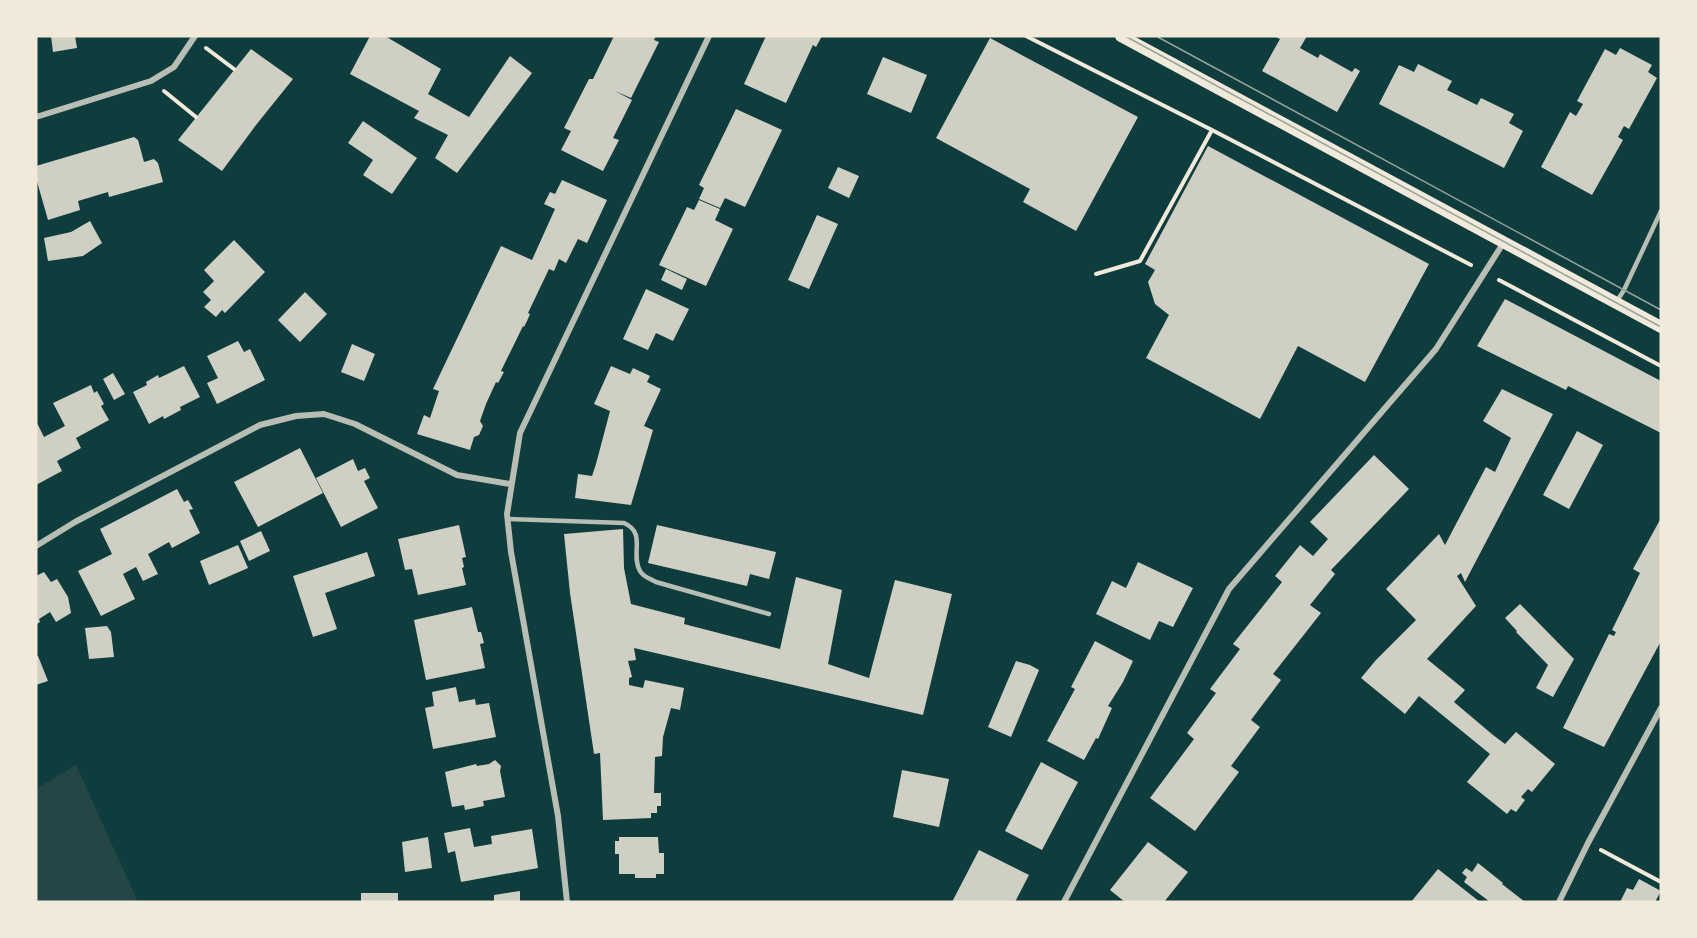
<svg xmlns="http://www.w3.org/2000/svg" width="1697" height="938" viewBox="0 0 1697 938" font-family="'Archivo Narrow',sans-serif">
<rect width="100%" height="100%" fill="#0f3d3e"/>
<!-- green -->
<path fill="#244646" d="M76,765L138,902H36V789Z"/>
<!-- building -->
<path fill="#cfcfc3" d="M51,36H75L77,48L53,52Z
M370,36H385L441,69L428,94L469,117L510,56L532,73L457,173L435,158L448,135L414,118L419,111L350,74Z
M614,36H656L654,40L659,42L631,98L615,91L632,100L613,138L619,140L603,171L561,150L571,131L564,128L589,79H593Z
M766,36H822L816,47L813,45L786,103L744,84Z
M1274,36H1307L1300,48L1318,58L1320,54L1352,72L1355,68L1360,71L1337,112L1262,71L1280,39Z
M990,38L1138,117L1076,231L1023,202L1030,189L936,138Z
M1620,48L1652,65L1648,72L1657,78L1629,129L1624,126L1618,137L1623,140L1592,195L1541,167L1570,112L1576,116L1583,104L1577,101L1605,49L1616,55Z
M251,49L293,79L256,125L222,171L178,140Z
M883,57L927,75L911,113L867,94Z
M1418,64L1452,81L1447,90L1477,105L1481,98L1514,114L1509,123L1523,131L1504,168L1379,104L1399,65L1414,72Z
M736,109L782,130L745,207L725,198L720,208L699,199L704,188L699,185Z
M363,121L417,158L392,194L363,175L373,160L348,143Z
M134,137L138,140L144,162L154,159L158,163L163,182L109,197L108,192L78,201L80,210L48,220L36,178V166Z
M1208,146L1429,264L1365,382L1298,346L1260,419L1146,358L1169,315L1155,304L1148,282L1155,270L1145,264Z
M838,167L859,176L849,198L828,188Z
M562,180L607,200L587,243L578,239L566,263L559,259L554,271L549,269L528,313L530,314L527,321L524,327L523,326L501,371L504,372L498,383L496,382L486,404L480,421L483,426L479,435L474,437L470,450L417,434L424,415L430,418L439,391L433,389L501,246L532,260L555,209L544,204L550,192L555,194Z
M699,200L720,209L715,220L733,229L706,286L659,265L687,207L694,210Z
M817,215L838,224L809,289L788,280Z
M90,221L102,243L83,256L48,261L44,238L71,232Z
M234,240L265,272L225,313L222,310L216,317L204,307L211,300L203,292L214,281L204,270Z
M666,269L687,279L682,290L661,280Z
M646,289L689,309L673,341L656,333L648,350L623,339Z
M305,292L327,314L300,342L278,320Z
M1505,299L1661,381V433L1568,386L1566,390L1477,346Z
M238,341L244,352L250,349L265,380L217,404L207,383L218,378L207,356Z
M352,344L375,354L364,381L341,372Z
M184,366L200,397L180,407L181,410L164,419L163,416L149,424L133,392L147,385L146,382L158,375L159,378Z
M611,366L630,374L633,368L650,376L647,382L661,389L644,426L653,430L631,505L575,498L578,474L592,476L596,464L610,411L594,404Z
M113,373L125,394L114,400L103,379Z
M91,385L94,393L97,391L104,404L101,406L109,420L76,438L81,448L57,461L62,471L36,485V421L44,437L65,426L53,403Z
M1502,389L1553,414L1465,582L1461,573L1457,576L1476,606L1427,659L1465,690L1454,702L1493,735L1505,744L1516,732L1555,764L1532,792L1528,789L1521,797L1525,800L1516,812L1511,809L1507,814L1467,782L1490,754L1419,696L1405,714L1361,678L1376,660L1416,620L1386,589L1439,534L1445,545L1486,467L1495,472L1511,438L1483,421Z
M1577,431L1603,445L1569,509L1543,495Z
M300,448L323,493L258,527L234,482Z
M1374,455L1409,489L1331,570L1335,574L1310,605L1321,613L1273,674L1281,680L1251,720L1260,727L1231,766L1239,772L1195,831L1150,798L1194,739L1187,733L1216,693L1210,689L1240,649L1233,644L1282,582L1275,576L1300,545L1313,556L1328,539L1310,522Z
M353,459L358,471L365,468L370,478L364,481L378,508L341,527L316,478Z
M177,489L184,502L188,500L193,509L189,510L200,533L172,548L169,542L148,554L158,574L143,581L136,567L123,574L135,599L101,616L78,571L112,554L100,529Z
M1661,518V641L1604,747L1563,728L1609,634L1614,636L1616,632L1612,630L1640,573L1633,569Z
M459,525L466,557L462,558L464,567L462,568L466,585L418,595L412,569L405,570L398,539Z
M657,525L776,552L769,579L750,574L747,586L648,563Z
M623,529L624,568L631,604L685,618L684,624L780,649L796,577L842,590L828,664L869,678L895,580L952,594L923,715L634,648L636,660L628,661L632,677L629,678V685L643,688L645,680L684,688L680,710L671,708L663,737L662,756L655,757L654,793H661V806H657V813H651V818L603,820L600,753L594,754L570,593L564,534Z
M261,531L270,551L249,561L240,541Z
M238,545L248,568L209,585L200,561Z
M367,552L375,576L325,593L337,629L313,637L293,576Z
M1138,562L1193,588L1173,627L1159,621L1150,640L1096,614L1112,581L1126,588Z
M44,572L51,582L57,579L68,597L71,613L56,622L50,612L39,619L40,622L37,624L36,576Z
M1520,604L1574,659L1553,697L1536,688L1548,665L1516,632L1517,631L1505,618Z
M472,607L478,632H481L484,643L480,644L485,668L426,680L414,620Z
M107,626L111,632L114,657L89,659L85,628Z
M1095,641L1133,661L1123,682L1108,706L1112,708L1098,739L1096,738L1084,760L1047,741L1075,689L1071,687Z
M36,656H38L48,681L36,685Z
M1016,661L1030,665L1039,670L1011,737L988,727Z
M456,687L459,702L475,699L476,705L489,703L496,737L433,749L425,708L434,706L432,692Z
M495,760L501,766L500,771L505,797L483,801L484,806L465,810L464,805L452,807L445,772L476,764L477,766L489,764Z
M1041,762L1078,782L1042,850L1005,831Z
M902,770L949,779L939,827L893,817Z
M470,828L474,847L492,844L491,836L532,829L538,868L461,882L455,851L448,853L444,833Z
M428,837L432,868L405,872L402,842Z
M619,837H658L659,853H664V874H656V878H635V874H619V854H615V841H619Z
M1148,842L1188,872L1164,902H1125L1110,890Z
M979,850L1029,875L1015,902H952Z
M1478,863L1503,883L1502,884L1525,902H1490L1464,882L1467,877L1462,873L1466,868L1472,872Z
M1438,869L1480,902H1411Z
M1639,879L1661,891L1655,902H1620L1627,888L1633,890Z
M520,891V902H494V895Z
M361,893H398V902H361Z"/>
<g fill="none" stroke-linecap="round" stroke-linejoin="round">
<!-- path -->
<path stroke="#f1e9da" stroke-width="4" d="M1026,36L1212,130L1471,265
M206,48L234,69
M164,91L196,117
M1096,274L1140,261L1212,130
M1499,280L1661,366
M1601,850L1661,882"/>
<!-- service -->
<path stroke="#b8beb3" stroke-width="4.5" d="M1617,301L1624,290L1661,211
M508,519L624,523C647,533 630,554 640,571C643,577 651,579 656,582L769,614"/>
<!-- minor -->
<path stroke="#b8beb3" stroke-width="6" d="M36,117L151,81L174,67L195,36
M36,546L75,522L260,425L296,416L324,414L355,424L457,475L510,484
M567,902L558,816L511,552L507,514L520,433L709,36
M1064,902L1229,589L1436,349L1504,242
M1559,902L1588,843L1661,708"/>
<!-- secondary -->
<path stroke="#f1e9da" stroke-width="12" d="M1121,36L1661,327"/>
<!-- tram -->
<path stroke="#97a49c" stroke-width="1.5" d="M1125,36L1661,327
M1156,36L1661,310"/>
</g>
<!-- border -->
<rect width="1697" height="938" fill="none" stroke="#f1e9da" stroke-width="75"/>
</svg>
